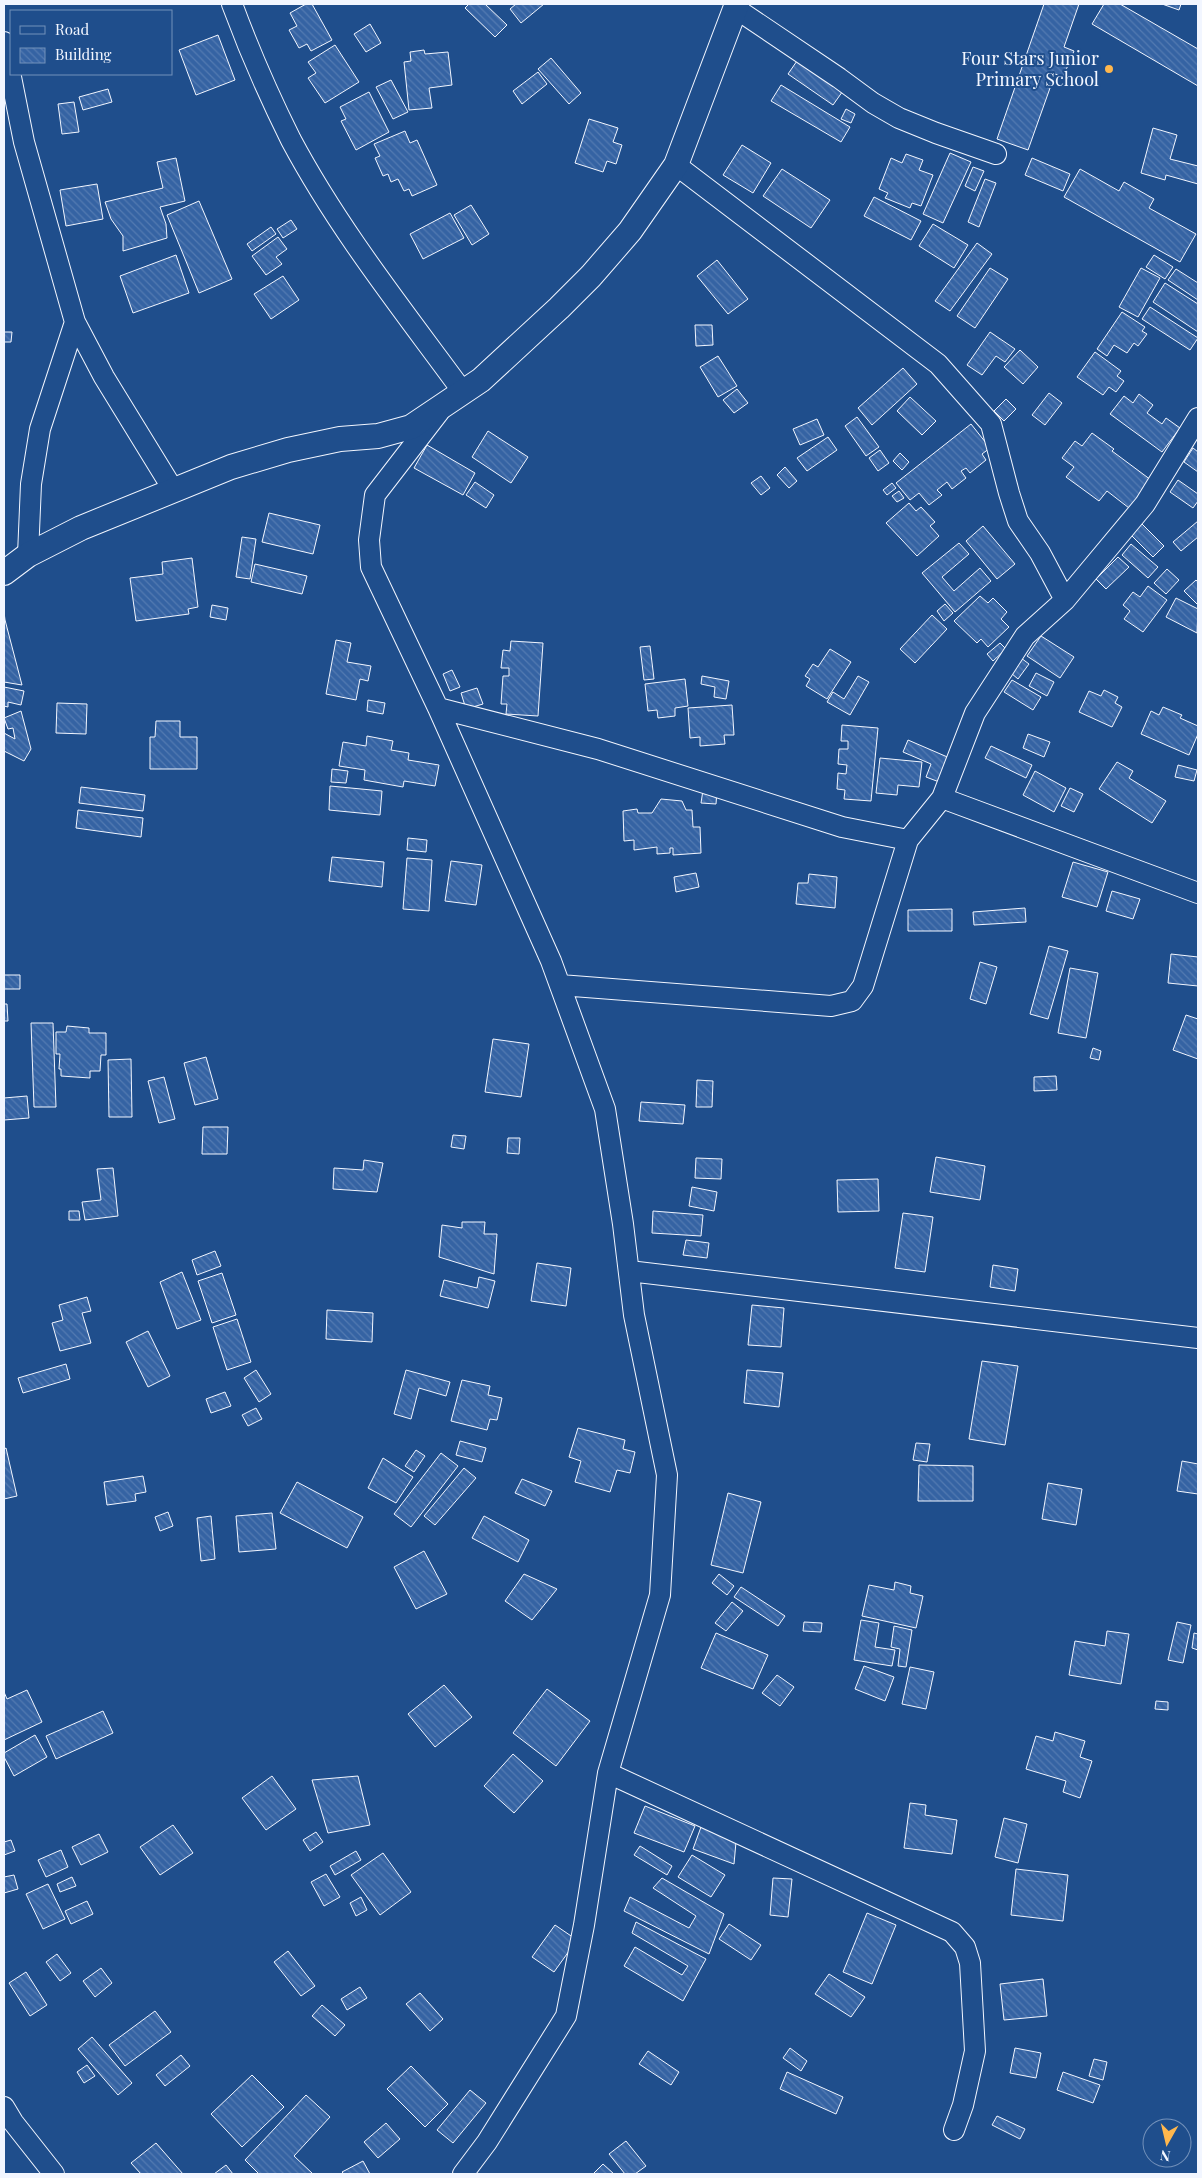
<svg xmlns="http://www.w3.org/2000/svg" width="1202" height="2178" viewBox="0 0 1202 2178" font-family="'Playfair Display',serif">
<defs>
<pattern id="building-back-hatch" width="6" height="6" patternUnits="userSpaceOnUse" patternTransform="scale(1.25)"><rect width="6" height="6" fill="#3563a3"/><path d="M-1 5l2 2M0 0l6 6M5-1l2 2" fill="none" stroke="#537ab1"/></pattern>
</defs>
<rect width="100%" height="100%" fill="#1f4e8c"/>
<!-- building -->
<path fill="url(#building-back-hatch)" stroke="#f2f6ff" d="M306,4H312L332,40L311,51L307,44L299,48L289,30L297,26L290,13Z
M469,4H485L507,25L495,37L465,8Z
M516,4H544L521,23L510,9Z
M1044,4H1079L1064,47L1074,51L1063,77L1055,74L1028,150L997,139Z
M1104,4H1120L1198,49V86L1092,24Z
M1162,4H1181L1179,10Z
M370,24L381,43L366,52L354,34Z
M218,35L235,80L196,95L179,50Z
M335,45L359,82L325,103L308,78L316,73L308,62Z
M424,50L425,54L448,52L452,85L429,88L432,108L409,110L404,62L411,61L410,52Z
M551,58L581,93L569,104L538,69Z
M799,58L845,88L833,105L788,74Z
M538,72L547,84L522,104L513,91Z
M391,80L408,112L393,119L376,87Z
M781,85L850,127L841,142L771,101Z
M108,89L112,102L83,110L79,97Z
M369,92L389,132L356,150L341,121L346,119L340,107Z
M74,102L79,132L62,134L58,104Z
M846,109L855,114L851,123L841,119Z
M589,119L618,128L613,142L622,145L616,164L607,161L603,172L575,163Z
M1153,128L1177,135L1170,159L1198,166V184L1166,175L1165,180L1141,173Z
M405,131L410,143L417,140L437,185L412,196L409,189L404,191L398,179L391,182L388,174L383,176L375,158L380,156L374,144Z
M742,145L771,163L753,193L723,175Z
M950,153L971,162L943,223L923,214Z
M906,154L923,160L919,170L933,175L921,206L912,203L910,208L885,198L888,193L879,189L891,158L902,163Z
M176,158L185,201L160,207L166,224L167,238L123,251V236L111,219L105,202L163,188L157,162Z
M1032,158L1070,174L1063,191L1025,175Z
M973,167L984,171L975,191L965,186Z
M782,169L830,200L811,228L763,196Z
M1080,169L1119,191L1124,182L1154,199L1149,208L1196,234L1180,262L1064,197Z
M985,179L996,183L979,227L968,222Z
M97,184L103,219L66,226L60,190Z
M874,197L921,221L911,240L864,216Z
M199,201L232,279L199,293L167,215Z
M471,205L489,234L472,245L454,215Z
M450,213L464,238L423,259L410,234Z
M291,220L297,229L283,238L277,229Z
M933,224L968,245L954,268L919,246Z
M271,227L276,234L252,251L247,244Z
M278,237L287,249L276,257L282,264L266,275L252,256Z
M977,243L992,254L950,311L935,301Z
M176,255L189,293L133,313L120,276Z
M1154,255L1173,267L1165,279L1146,267Z
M717,260L748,299L728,314L697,276Z
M990,268L1008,279L975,328L957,316Z
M1141,268L1160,278L1138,317L1119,307Z
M1176,269L1198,283V300L1168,280Z
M283,276L299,300L271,319L254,294Z
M1165,283L1198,304V332L1153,302Z
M1150,307L1198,338L1190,350L1142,319Z
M1122,312L1145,327L1142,331L1147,334L1138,346L1134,343L1127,353L1114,345L1107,356L1097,349Z
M695,325H712L713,345L696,346Z
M4,332H12L11,342H4Z
M990,332L1015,349L1005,362L996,356L982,375L967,365Z
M1020,350L1038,367L1023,384L1004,367Z
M1095,352L1121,371L1117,376L1124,381L1116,392L1109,387L1103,395L1077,377Z
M718,356L737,386L718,397L700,367Z
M903,368L917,384L872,425L858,408Z
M737,389L748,403L734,413L723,400Z
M1049,393L1062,403L1045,425L1032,415Z
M1139,394L1153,405L1147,413L1162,424L1166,418L1180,428L1162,452L1110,414L1124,396L1133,403Z
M910,397L936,421L922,435L897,411Z
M1006,399L1016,409L1004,421L994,411Z
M857,417L879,447L866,456L845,426Z
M817,419L824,435L800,445L793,429Z
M971,424L990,448L982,454L986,460L970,473L966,468L961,471L966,478L952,489L947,482L937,490L942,495L929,505L919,493L910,500L896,483Z
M488,431L528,457L511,483L472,457Z
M1092,433L1114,449L1112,451L1151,480L1129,508L1107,491L1099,501L1066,477L1074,467L1062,458L1075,441L1082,446Z
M828,437L837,450L807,471L797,458Z
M427,445L475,473L463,495L414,468Z
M1193,448L1198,452V472L1184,462Z
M880,450L889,463L878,471L869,458Z
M900,453L909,462L902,470L893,461Z
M785,467L797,481L789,488L777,475Z
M761,476L770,488L761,495L751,483Z
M1178,480L1198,494V501L1193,508L1170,492Z
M475,482L494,495L486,508L466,495Z
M892,483L896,488L887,495L883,490Z
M899,491L904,498L897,502L892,496Z
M909,503L916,511L921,507L935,522L930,526L939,536L917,556L886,523Z
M269,513L320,525L313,554L262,542Z
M1198,521V537L1181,551L1173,542Z
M1141,523L1164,546L1153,557L1130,534Z
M983,526L1015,564L997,579L966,541Z
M242,537L256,539L250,579L236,577Z
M959,543L969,554L942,577L954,591L980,568L991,581L955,612L922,573Z
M1131,544L1158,567L1148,578L1122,555Z
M1118,557L1129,567L1106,589L1096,579Z
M192,558L198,607L188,609L189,614L136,621L130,578L163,574L162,562Z
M255,564L307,576L302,594L251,582Z
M1167,569L1179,580L1166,594L1154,583Z
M1196,580L1198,582V605L1184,591Z
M1148,586L1167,600L1143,632L1124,619L1130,611L1123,605L1133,592L1140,597Z
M980,596L988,603L993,598L1007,612L1001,619L1009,627L988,647L981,639L977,643L954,621Z
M1176,598L1198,609L1197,633L1166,617Z
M945,604L953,613L944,621L937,611Z
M212,605L228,608L226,620L210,617Z
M4,612L5,620L22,685L4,682Z
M932,615L947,629L915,663L900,649Z
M1041,636L1074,657L1060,678L1027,656Z
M336,640L351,643L347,662L371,666L368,681L360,679L356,700L326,694Z
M511,641L543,643L538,716L506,714L507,704H501L503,676H509V668H501L503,650L510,651Z
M1000,643L1006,649L993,661L987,654Z
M650,646L654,679L644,680L640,647Z
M830,649L851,662L827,699L806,686L810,679L805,676L813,664L818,667Z
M1021,658L1029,664L1018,679L1011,673Z
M452,670L460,687L450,691L443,674Z
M1036,673L1054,682L1047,696L1029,686Z
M702,676L729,681L726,699L714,697L715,687L701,684Z
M858,676L869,682L850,715L827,702L833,692L844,699Z
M685,679L688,706L675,708V716L658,718L657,710L648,711L645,684Z
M1012,680L1041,697L1033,710L1004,692Z
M4,687L24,691L21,705L8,702V707L4,706Z
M477,688L483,704L466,709L461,693Z
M1104,690L1118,697L1115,703L1122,707L1112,727L1079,712L1089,691L1101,696Z
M368,700L385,703L383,714L367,711Z
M57,703L87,704L86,734L56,733Z
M732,705L734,735H724L725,744L700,746V737L690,738L688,708Z
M1163,707L1182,715L1180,718L1198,726V734L1189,755L1141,734L1151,711L1159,715Z
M21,711L31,749L24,761L4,751V733L15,739L13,728L8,729L4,718Z
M156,721H180V737H197V769H150V737H155Z
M842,725L878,728L871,801L844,799L845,790L837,789L838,773L846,774L847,765L838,764L839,749H848V741H841Z
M1028,734L1050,742L1044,757L1023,748Z
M367,736L393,741L391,750L409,753L408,760L439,765L435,786L404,781L403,787L364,780L365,770L339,766L343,742L366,746Z
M908,740L952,759L942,783L926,777L931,764L903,752Z
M991,746L1032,765L1026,778L985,758Z
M880,758L922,762L919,787L898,785L897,795L876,793Z
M1117,762L1133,771L1129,778L1166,801L1152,823L1099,789Z
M1178,765L1197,770L1194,781L1175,777Z
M332,769L348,771L346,783L331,782Z
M1035,771L1066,788L1054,812L1023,795Z
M330,786L382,791L380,815L329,810Z
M81,787L145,795L143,811L79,803Z
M1070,788L1083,794L1074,812L1061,806Z
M703,790L717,791L716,804L701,803Z
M661,799L682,801L686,810H692L693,827H700L701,853L673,855V848H670V853L657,854V847L634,850V840L624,841L623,811L637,809L638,813H652Z
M78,810L143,818L141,837L76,828Z
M408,838L427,840L426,852L407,850Z
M332,857L384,862L382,887L329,881Z
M407,858L432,860L429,911L403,909Z
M451,861L482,865L476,905L445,901Z
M1073,862L1108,872L1097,907L1062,897Z
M696,873L699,887L676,892L674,877Z
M809,874L837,877L835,908L796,904L798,883H808Z
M1112,891L1140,899L1133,919L1106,911Z
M1025,908L1026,922L974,925L973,912Z
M952,909V931H908V910Z
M1049,946L1068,951L1048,1019L1030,1014Z
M1171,954L1198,957V986L1168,983Z
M980,962L997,967L986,1004L970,999Z
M1070,968L1098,973L1086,1038L1058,1033Z
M4,975H20V989H4Z
M4,1004H7L8,1021H4Z
M1186,1015L1198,1019V1059L1173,1050Z
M31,1023H53L56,1107H34Z
M67,1026L89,1028V1033H106V1055H101L100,1071H90V1078L61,1076V1069H59L60,1054H56V1032H66Z
M493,1039L529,1044L521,1097L485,1092Z
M1093,1048L1101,1051L1099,1060L1090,1058Z
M206,1057L218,1099L195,1105L184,1063Z
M131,1059L132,1117H109L108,1060Z
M1056,1076L1057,1090L1034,1091V1077Z
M164,1077L175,1119L159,1123L148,1081Z
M697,1080L713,1081L712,1107H696Z
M27,1096L29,1118L4,1120V1098Z
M641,1102L685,1105L683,1124L639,1121Z
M203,1127H228L227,1154H202Z
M453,1135L466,1136L464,1149L451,1147Z
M508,1138H520L519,1154L507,1153Z
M936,1157L985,1166L980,1200L930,1192Z
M696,1158L722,1159L721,1179L695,1178Z
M364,1160L383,1163L377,1192L333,1189L334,1168L363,1170Z
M113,1168L118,1216L85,1220L82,1202L101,1200L97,1169Z
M878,1179L879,1211L838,1212L837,1180Z
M692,1187L717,1192L714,1211L689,1206Z
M69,1211H79L80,1220H69Z
M653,1211L703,1215L701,1236L652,1233Z
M903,1213L933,1217L925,1272L895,1268Z
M462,1222H485L484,1234H497L494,1274L439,1257L442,1225L462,1228Z
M686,1240L709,1243L707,1258L683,1255Z
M215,1251L221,1266L197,1275L192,1260Z
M537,1263L571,1268L566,1306L531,1301Z
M993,1265L1018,1269L1015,1291L990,1287Z
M182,1272L201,1320L177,1329L160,1282Z
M222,1273L236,1315L212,1323L198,1281Z
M479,1277L495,1281L488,1308L440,1296L444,1280L477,1288Z
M87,1297L91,1311L82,1313L91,1343L60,1351L52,1323L63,1320L59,1305Z
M752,1305L784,1308L781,1347L748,1345Z
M327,1310L373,1313L372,1342L326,1339Z
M237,1319L251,1362L227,1370L213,1327Z
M148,1331L170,1376L148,1387L126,1342Z
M982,1361L1018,1366L1005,1445L969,1439Z
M66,1364L70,1379L23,1393L18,1378Z
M256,1370L271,1394L259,1402L244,1378Z
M406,1370L450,1382L446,1396L419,1388L411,1419L394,1414Z
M747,1370L783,1373L779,1407L744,1403Z
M462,1380L490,1386L488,1395L502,1398L497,1420L490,1419L487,1430L451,1421Z
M225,1392L231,1406L211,1413L206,1399Z
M256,1408L262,1419L248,1426L242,1415Z
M578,1428L625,1440L623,1449L635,1452L630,1473L617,1470L610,1492L575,1482L581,1461L569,1457Z
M460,1441L486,1448L482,1462L456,1455Z
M916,1443L930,1444L927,1462L913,1460Z
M6,1448L17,1496L4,1499V1449Z
M416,1450L425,1456L414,1472L405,1466Z
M441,1453L458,1466L411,1527L394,1514Z
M383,1458L413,1477L396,1503L368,1488Z
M1182,1461L1198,1464V1494L1177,1491Z
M919,1465L973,1466V1501H918Z
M464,1468L476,1478L435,1525L424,1516Z
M143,1476L146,1492L135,1494L136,1501L107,1505L104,1482Z
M522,1479L552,1491L545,1506L515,1493Z
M297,1482L363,1517L347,1548L280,1513Z
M1048,1483L1082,1489L1076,1525L1042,1519Z
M728,1493L761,1502L743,1573L711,1565Z
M168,1512L173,1526L160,1531L155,1517Z
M272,1513L276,1549L239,1552L236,1516Z
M211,1516L215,1559L201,1561L197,1518Z
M484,1516L529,1540L518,1562L472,1538Z
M424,1551L447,1594L416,1609L394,1567Z
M524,1574L557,1589L532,1620L505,1601Z
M719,1574L734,1586L727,1595L712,1583Z
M895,1582L911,1586L910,1593L923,1596L916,1628L862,1616L869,1585L894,1590Z
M741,1587L785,1616L778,1626L734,1597Z
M732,1602L743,1611L726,1631L715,1623Z
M861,1620L879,1623L875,1647L895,1650L892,1666L854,1660Z
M804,1622L822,1623L821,1632L803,1631Z
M1177,1622L1191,1625L1183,1663L1168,1660Z
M894,1626L912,1630L906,1667L898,1666L900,1649L891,1647Z
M1107,1631L1129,1634L1121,1684L1069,1675L1075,1641L1105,1646Z
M716,1633L768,1655L753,1689L701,1668Z
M1194,1633L1198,1634V1650L1192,1648Z
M864,1666L894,1677L885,1701L855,1689Z
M910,1667L934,1672L926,1709L902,1704Z
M777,1675L794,1687L780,1706L762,1693Z
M444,1685L472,1717L435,1747L408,1714Z
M547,1689L590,1721L556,1766L513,1733Z
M27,1690L42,1722L4,1740V1692L7,1699Z
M1156,1701L1168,1702V1710L1155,1709Z
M103,1711L113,1733L56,1759L46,1736Z
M1055,1732L1085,1741L1080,1757L1092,1761L1080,1798L1063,1792L1066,1781L1026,1769L1036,1736L1053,1741Z
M35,1735L47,1757L14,1776L4,1757V1753Z
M513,1754L543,1781L514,1813L484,1786Z
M272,1776L296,1809L266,1830L242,1798Z
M358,1776L370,1825L328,1833L312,1780Z
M910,1803L926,1805L925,1815L957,1820L952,1854L904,1848Z
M645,1806L695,1826L684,1852L634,1833Z
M1004,1818L1027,1824L1018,1863L995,1857Z
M173,1825L193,1853L160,1875L140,1847Z
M701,1827L736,1842L734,1864L693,1849Z
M316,1832L323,1842L310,1851L303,1840Z
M99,1834L108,1852L81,1865L72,1847Z
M11,1840L15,1851L4,1855V1842Z
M640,1846L672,1866L667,1875L634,1855Z
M61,1850L68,1867L46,1877L38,1860Z
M356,1851L361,1860L335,1875L330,1866Z
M383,1853L411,1892L380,1915L351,1875Z
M692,1855L725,1875L711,1897L678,1877Z
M1016,1869L1068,1875L1063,1921L1011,1915Z
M326,1874L340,1897L324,1906L311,1882Z
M14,1875L18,1889L4,1893V1877Z
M72,1877L76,1886L60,1892L57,1884Z
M662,1878L724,1914L709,1954L624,1911L630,1897L689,1928L696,1916L653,1888Z
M773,1878L792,1879L788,1917L770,1915Z
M48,1884L65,1919L43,1929L26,1894Z
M361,1897L367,1910L356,1916L350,1903Z
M87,1901L93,1914L71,1924L65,1911Z
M867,1913L896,1925L872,1984L843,1972Z
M636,1922L706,1959L683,2001L624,1966L635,1947L682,1975L688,1966L632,1933Z
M729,1924L761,1945L751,1960L719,1939Z
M555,1925L577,1940L554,1972L532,1957Z
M288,1951L315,1986L301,1996L274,1962Z
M57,1954L71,1973L60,1981L46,1962Z
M101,1968L112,1983L95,1997L83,1981Z
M26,1972L47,2005L30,2016L9,1983Z
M829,1974L865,1997L851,2017L815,1994Z
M1043,1979L1047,2016L1004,2020L1000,1984Z
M360,1987L367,1998L347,2010L341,1999Z
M420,1993L443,2019L430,2031L406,2004Z
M322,2005L345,2025L335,2036L312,2016Z
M155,2011L171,2032L125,2066L109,2045Z
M92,2037L132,2083L118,2095L78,2049Z
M790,2048L807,2061L801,2071L783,2058Z
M1015,2048L1041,2053L1036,2078L1010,2073Z
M648,2051L679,2072L671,2085L639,2064Z
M181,2055L190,2066L165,2086L156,2075Z
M1094,2059L1107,2062L1103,2080L1089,2076Z
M87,2065L95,2076L84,2083L77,2072Z
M411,2066L448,2104L425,2127L387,2089Z
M787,2072L843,2097L836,2114L780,2089Z
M1063,2072L1100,2085L1093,2103L1057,2090Z
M252,2075L284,2107L242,2147L211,2114Z
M470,2090L486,2103L453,2143L437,2130Z
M306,2095L330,2117L294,2156L313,2174H259L245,2160Z
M997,2116L1025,2129L1020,2139L992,2125Z
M386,2123L400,2139L378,2158L364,2142Z
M626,2141L646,2166L635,2174H625L609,2154Z
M156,2143L183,2174H141L131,2163Z
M363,2161L370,2174H344L342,2172Z
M603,2164L614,2174H593Z
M226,2165L233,2174H214Z"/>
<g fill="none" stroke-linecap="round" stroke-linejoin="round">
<!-- minor casing -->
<g stroke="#f2f6ff" stroke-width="22">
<path id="minor" d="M232,4C249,50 269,96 291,140C339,230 403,310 463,392
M735,8L839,78L873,103L899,118L936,133L996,154
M4,42L24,142L75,322L104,377L174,491
M676,165L938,364L991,424L1009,493L1018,521L1040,553L1065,600
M439,412L375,495L369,540L371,567L438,708L551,961L605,1109L623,1224L634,1315L667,1475L660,1595L608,1773L584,1925L566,2016L487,2142L463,2174
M28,555L31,484L40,429L75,322
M438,708L598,749L842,827L908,840L942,798L1198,893
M942,798L975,713L1025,636L1065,600L1145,504L1198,418
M560,985L831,1006L852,1001L863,986L908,840
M629,1271L1198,1338
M608,1773L952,1932L965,1947L970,1963L975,2051L963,2105L954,2130
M4,2107L13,2122L54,2174"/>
</g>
<!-- tertiary casing -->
<g stroke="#f2f6ff" stroke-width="26">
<path id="tertiary" d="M4,573L28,555L81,528L231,467L288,450L340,439L378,436L411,427L481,380L559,308L591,276L630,231L676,165L737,4"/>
</g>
<!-- minor -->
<use href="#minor" stroke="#1f4e8c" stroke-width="20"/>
<!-- tertiary -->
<use href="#tertiary" stroke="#1f4e8c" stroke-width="24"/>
</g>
<!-- markers -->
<circle fill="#ffb74d" stroke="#1f4e8c" stroke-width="2" cx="1109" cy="69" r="5"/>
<g text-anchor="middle" stroke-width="4" stroke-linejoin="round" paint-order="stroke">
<!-- poi labels -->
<g font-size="18" fill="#f2f6ff" stroke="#1f4e8c" text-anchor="end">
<text x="1099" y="65">Four Stars Junior<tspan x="1099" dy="21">Primary School</tspan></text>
</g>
</g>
<!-- border -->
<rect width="1202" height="2178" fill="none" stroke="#f2f6ff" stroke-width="10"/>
<!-- legend -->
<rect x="10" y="10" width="162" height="65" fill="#1f4e8c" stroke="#7391ba"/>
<rect x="20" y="26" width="25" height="8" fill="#1f4e8c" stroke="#7391ba"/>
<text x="55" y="35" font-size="15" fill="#f2f6ff">Road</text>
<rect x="20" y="48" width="25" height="15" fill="url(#building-back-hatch)" stroke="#7391ba"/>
<text x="55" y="60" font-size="15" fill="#f2f6ff">Building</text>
<!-- north arrow -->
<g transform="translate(1167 2143) rotate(188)"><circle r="24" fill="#1f4e8c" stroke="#7391ba"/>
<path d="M0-4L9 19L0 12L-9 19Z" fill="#ffb74d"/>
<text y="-8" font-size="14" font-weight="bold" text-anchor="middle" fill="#f2f6ff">N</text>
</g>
</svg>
